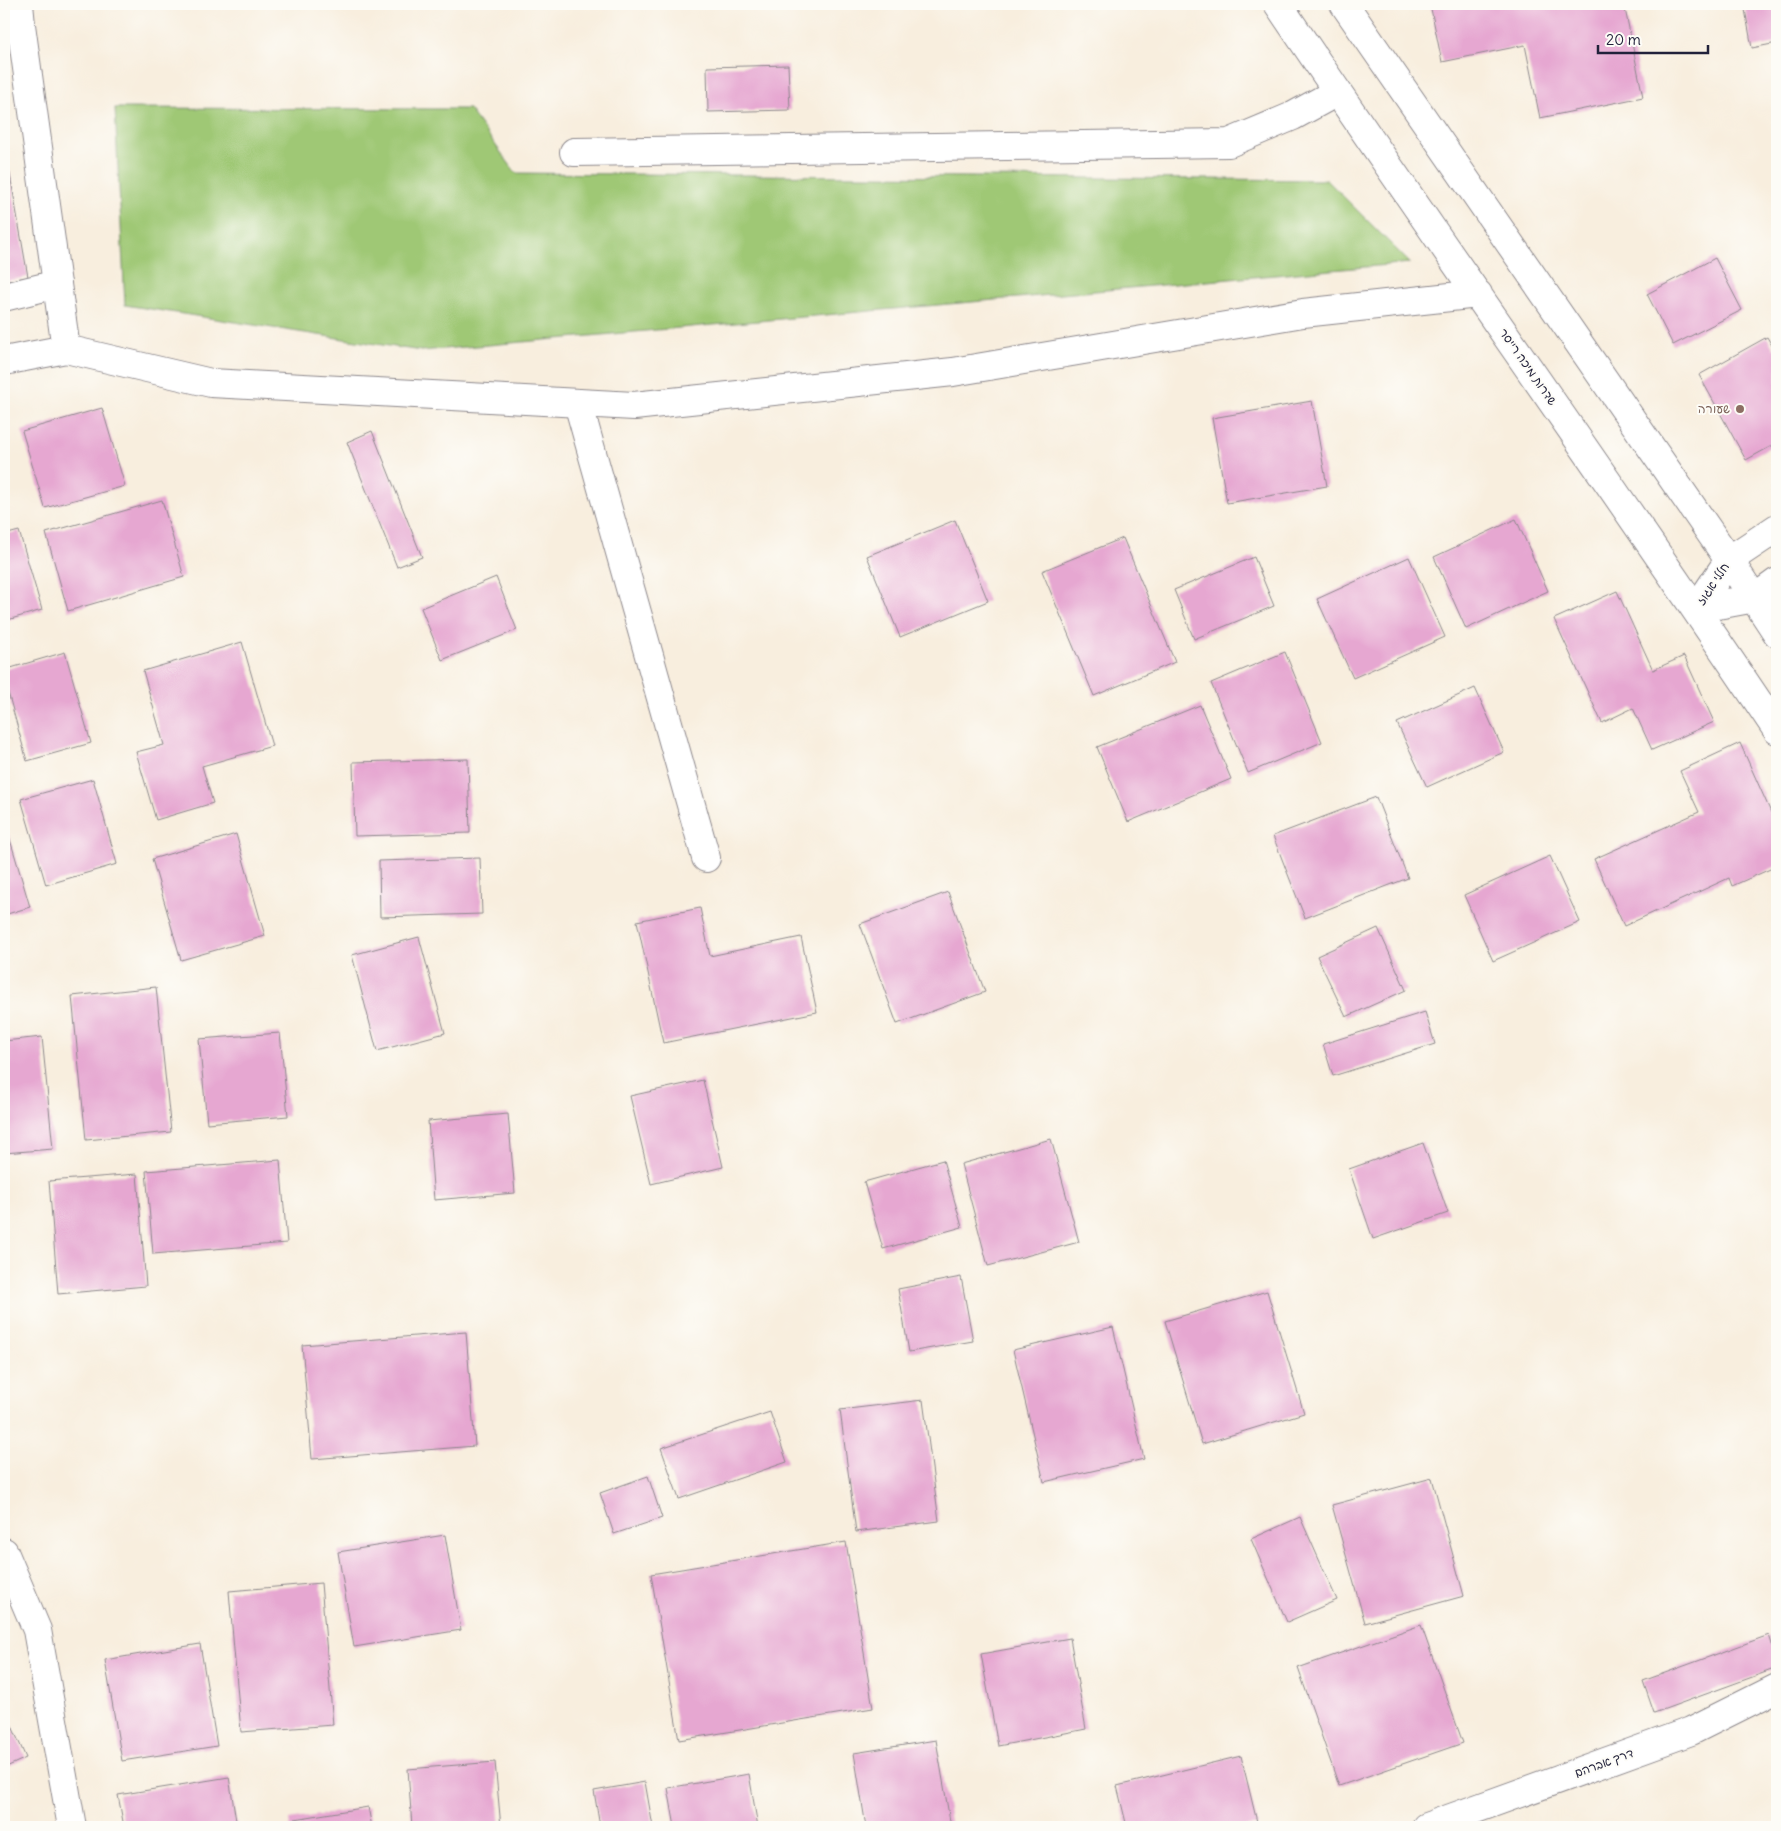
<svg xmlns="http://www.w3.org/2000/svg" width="1781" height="1831" viewBox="0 0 1781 1831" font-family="Delius,'Playpen Sans Hebrew',sans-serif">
<rect width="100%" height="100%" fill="#fdfcf7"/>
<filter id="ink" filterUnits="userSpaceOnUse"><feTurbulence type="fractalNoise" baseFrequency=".02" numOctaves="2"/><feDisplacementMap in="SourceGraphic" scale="10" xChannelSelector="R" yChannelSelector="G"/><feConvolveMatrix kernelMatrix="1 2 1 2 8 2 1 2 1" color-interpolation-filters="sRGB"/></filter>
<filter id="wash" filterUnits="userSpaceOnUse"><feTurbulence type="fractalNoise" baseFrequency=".0096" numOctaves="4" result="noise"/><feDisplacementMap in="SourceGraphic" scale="20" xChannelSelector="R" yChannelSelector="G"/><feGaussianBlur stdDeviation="1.12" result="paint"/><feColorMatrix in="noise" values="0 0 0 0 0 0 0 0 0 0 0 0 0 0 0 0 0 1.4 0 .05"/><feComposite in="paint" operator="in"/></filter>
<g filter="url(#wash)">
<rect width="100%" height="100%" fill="#f8eede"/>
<!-- green -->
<path fill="#9fc874" stroke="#607558" d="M115,108L469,109L516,173L1327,180L1410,263L421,351L125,305Z"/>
<g id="blocks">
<!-- building -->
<path fill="#e6a7d1" d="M1430,4H1624L1643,97L1540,118L1525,45L1442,62Z
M1744,4H1777V43L1752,48Z
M788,65L790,110L708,112L707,67Z
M5,146L28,277L4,281V147Z
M1715,258L1742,310L1673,345L1647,294Z
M1767,337L1774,349L1777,347V443L1746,460L1699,375Z
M1312,401L1327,486L1227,503L1212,418Z
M102,408L125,486L45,508L22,431Z
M372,431L422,557L397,567L347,442Z
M162,500L184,577L68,611L46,533Z
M1516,519L1548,591L1466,629L1434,557Z
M955,520L988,601L900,637L867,556Z
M19,531L42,610L4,621V535Z
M1123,538L1175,662L1094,696L1042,571Z
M1254,557L1274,606L1194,639L1174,590Z
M1409,557L1445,637L1353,678L1317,599Z
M496,577L517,630L442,660L421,608Z
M1617,591L1653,670L1684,656L1714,722L1652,750L1633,708L1602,723L1554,619Z
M242,642L272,746L202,766L213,803L156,820L136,752L164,745L143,671Z
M65,652L91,743L27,761L4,678V670Z
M1285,652L1322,742L1248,773L1211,683Z
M1475,688L1504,752L1427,787L1397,723Z
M1200,705L1231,779L1128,822L1097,747Z
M1740,743L1777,826V866L1732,886L1729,878L1624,926L1594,859L1699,812L1680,771Z
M468,759L470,833L355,836L353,762Z
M93,779L117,864L46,885L21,799Z
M1376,797L1408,878L1305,918L1273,836Z
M4,819L30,907L4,915Z
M236,834L265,936L181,960L152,859Z
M1550,856L1580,922L1493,961L1464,895Z
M480,858L482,914L380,917L379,861Z
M948,892L985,992L897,1024L860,924Z
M700,908L710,956L801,937L817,1012L663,1043L637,921Z
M1378,928L1406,990L1346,1017L1317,956Z
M419,937L445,1033L377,1051L352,955Z
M156,987L171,1132L86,1140L72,996Z
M1425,1012L1435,1044L1333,1076L1323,1044Z
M280,1033L288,1116L207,1123L199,1039Z
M42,1037L53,1149L4,1153V1041Z
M703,1080L723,1167L651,1184L630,1096Z
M508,1114L515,1193L434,1200L428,1121Z
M1051,1139L1079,1242L988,1266L961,1164Z
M1423,1143L1448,1213L1373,1239L1349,1169Z
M280,1160L287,1243L153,1254L146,1171Z
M943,1160L962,1227L883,1249L864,1182Z
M137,1174L146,1286L58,1294L49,1181Z
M961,1277L973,1341L909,1352L898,1289Z
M1267,1291L1304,1413L1202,1444L1165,1321Z
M1113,1327L1144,1459L1044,1482L1013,1350Z
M466,1332L475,1446L312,1459L302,1345Z
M923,1400L939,1521L856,1532L840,1410Z
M770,1412L787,1462L679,1499L661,1448Z
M648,1476L662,1518L614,1534L600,1493Z
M1432,1478L1464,1596L1365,1623L1332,1505Z
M1300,1517L1337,1600L1287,1622L1251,1539Z
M445,1535L461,1630L354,1647L338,1552Z
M846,1542L873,1708L679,1740L651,1574Z
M321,1583L333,1725L241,1732L229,1591Z
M1421,1625L1463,1743L1339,1786L1298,1668Z
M1769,1635L1777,1660V1668L1654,1713L1643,1681Z
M1070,1638L1086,1729L998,1746L981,1654Z
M200,1644L217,1746L122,1761L105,1660Z
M4,1708L26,1758L4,1768Z
M936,1740L951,1827H866L854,1753Z
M1241,1756L1258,1826L1127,1827L1117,1786Z
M495,1762L501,1827H412L408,1769Z
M749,1774L758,1827H675L668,1788Z
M229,1777L237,1827H124L118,1795Z
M645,1782L653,1827H600L594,1791Z
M368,1807L372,1827H290L289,1820Z"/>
</g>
</g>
<g filter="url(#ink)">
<use href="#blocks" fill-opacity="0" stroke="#8d888c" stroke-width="1"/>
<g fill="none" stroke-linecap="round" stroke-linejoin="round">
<!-- street casing -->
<g stroke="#8d888c" stroke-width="30">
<path id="street" d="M19,4L21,25
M574,152L1229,143L1293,116L1337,92
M4,297L57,284
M4,361L66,349
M578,403L706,858
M4,1552L37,1630L72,1827"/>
</g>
<!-- secondary casing -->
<g stroke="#8d888c" stroke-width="30">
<path id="secondary" d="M1278,4C1442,248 1614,486 1777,730
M1344,4L1729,560L1777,633
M4,28L21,25L66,349L211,383L634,406L953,372L1303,313L1478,294
M1696,609L1729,560L1777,528
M1696,609L1755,598L1777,582
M1426,1827L1691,1731L1777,1688"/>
</g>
<!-- street -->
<use href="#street" stroke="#fff" stroke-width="28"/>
<!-- secondary -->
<use href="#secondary" stroke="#fff" stroke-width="28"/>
</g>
</g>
<!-- markers -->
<circle fill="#8d6e63" stroke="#fdfcf7" stroke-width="2" cx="1740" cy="409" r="5"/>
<g text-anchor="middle" stroke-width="4" stroke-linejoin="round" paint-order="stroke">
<!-- street labels -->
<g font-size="12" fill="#22223b" stroke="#fdfcf7">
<text transform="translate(1528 367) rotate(55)" y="4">שדרות מיכה רייסר</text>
<text transform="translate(1713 584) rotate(-56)" y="4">חללי אגוז</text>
<text transform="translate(1604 1763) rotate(-20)" y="4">דרך אברהם</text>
</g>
<!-- education labels -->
<g font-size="12" fill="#785e54" stroke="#fdfcf7" text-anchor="end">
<text x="1730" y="413">שעורה</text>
</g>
</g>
<!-- margin -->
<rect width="1781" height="1831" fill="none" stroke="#fdfcf7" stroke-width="20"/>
<!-- scale -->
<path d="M1598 45v8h110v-8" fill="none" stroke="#22223b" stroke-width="2.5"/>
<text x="1606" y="45" font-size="15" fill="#22223b" stroke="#fdfcf7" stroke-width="4" paint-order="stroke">20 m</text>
</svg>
